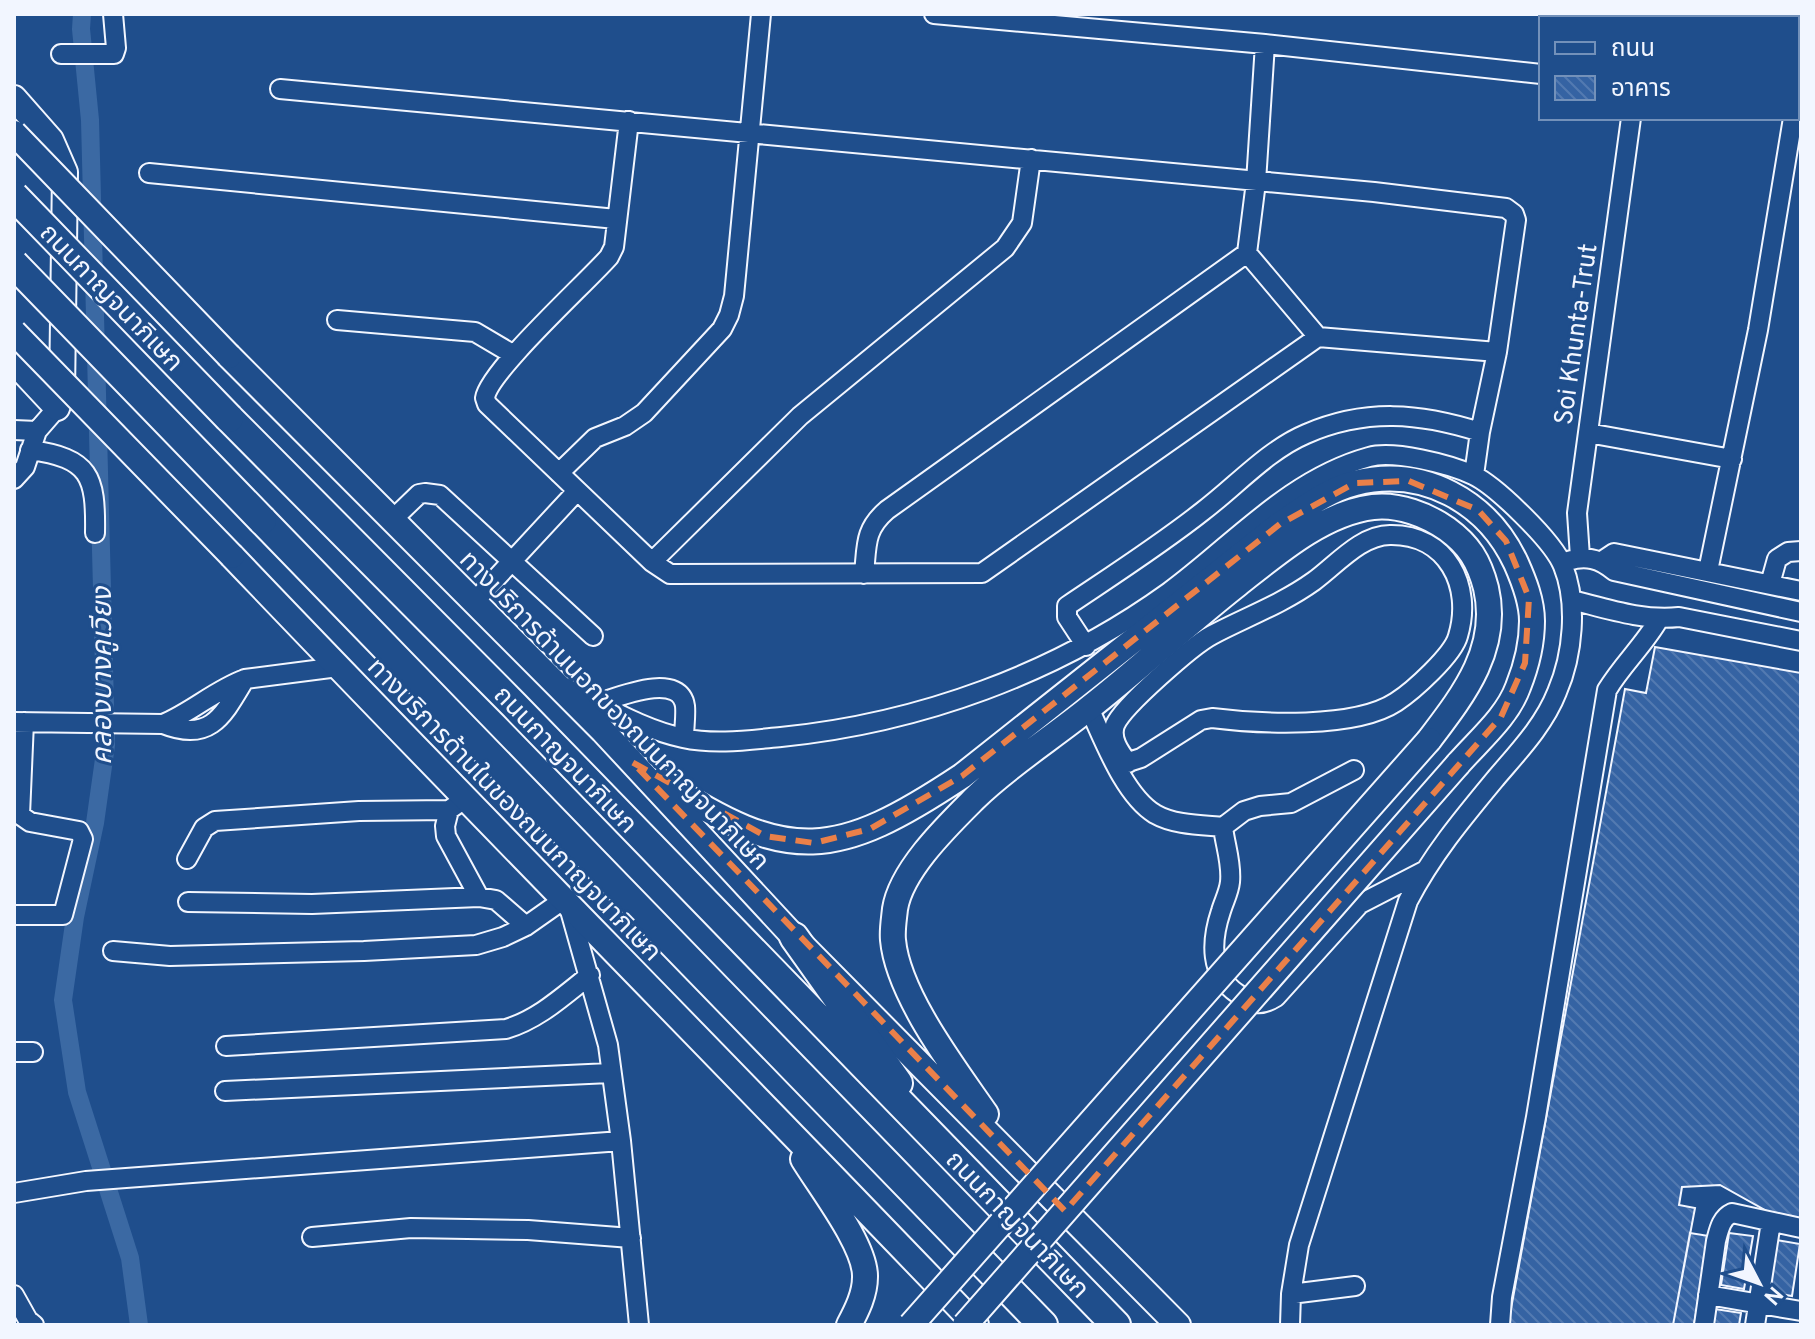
<svg xmlns="http://www.w3.org/2000/svg" width="1815" height="1339" viewBox="0 0 1815 1339" font-family="Overpass,'Noto Sans Thai',sans-serif">
<defs>
<pattern id="building-back-hatch" width="6" height="6" patternUnits="userSpaceOnUse" patternTransform="scale(2)"><rect width="6" height="6" fill="#3563a3"/><path d="M-1 5l2 2M0 0l6 6M5-1l2 2" fill="none" stroke="#537ab1"/></pattern>
</defs>
<rect width="100%" height="100%" fill="#1f4e8c"/>
<g fill="none" stroke-linecap="round" stroke-linejoin="round">
<!-- canal -->
<path stroke="#3b69a3" stroke-width="18" d="M82,14L81,29L90,120L106,745L95,823L75,917L63,1000L77,1092L130,1258L139,1325"/>
</g>
<!-- building -->
<path fill="url(#building-back-hatch)" stroke="#f2f6ff" stroke-width="2" d="M1655,647L1801,673V1221L1774,1215L1720,1185L1682,1187L1679,1205L1695,1208L1673,1325H1508L1625,689L1646,693Z
M1690,1233L1709,1236L1694,1325H1673Z
M1729,1233L1753,1236L1744,1289L1721,1285Z
M1777,1240L1800,1244L1792,1296L1768,1292Z
M1715,1309L1741,1313L1739,1325H1713Z"/>
<g fill="none" stroke-linecap="round" stroke-linejoin="round">
<!-- minor casing -->
<g stroke="#f2f6ff" stroke-width="22">
<path id="minor" d="M934,14L1265,44L1541,74
M1648,18V14
M1265,44L1256,182L1247,253L1318,337
M61,54H114L116,48L113,14
M280,89L1374,192L1506,208L1514,214L1516,220L1497,352L1480,432L1474,475
M1797,96L1801,75
M629,121L614,247L609,257C586,283 488,372 485,398L487,404L652,562L670,574L982,573L1318,337L1497,352
M149,173L616,219
M337,320L475,332L514,355
M14,430L37,431
M1588,433L1732,459
M30,450C90,458 96,476 95,533
M559,473L595,438L625,426L644,413L722,329L729,315L734,296L761,14
M14,479L25,467L37,431L57,408
M392,520L419,494L425,493L440,495L593,636
M1580,557L1577,513L1631,118
M1568,561C1586,555 1600,559 1614,571L1801,612
M1602,561L1614,553L1801,591
M652,562L800,416L1005,248L1022,223L1031,159
M1708,571L1758,330L1793,118
M864,574C867,545 864,530 887,510L1247,253
M1770,584L1777,559L1788,552L1801,551
M1572,600C1608,609 1643,621 1679,617L1801,641
M474,602L577,491
M1086,646L1067,617V606C1113,575 1160,545 1203,511C1236,486 1268,450 1306,434C1366,408 1420,413 1480,432
M564,687C603,705 641,729 683,738C715,745 749,740 781,737C920,723 1055,674 1169,592C1233,545 1289,479 1369,457C1393,450 1449,464 1473,475C1496,486 1553,541 1563,566C1578,603 1573,655 1557,692C1544,725 1519,751 1496,778C1462,819 1432,855 1408,901L1299,1245L1291,1294L1290,1325
M599,703C618,697 680,671 685,706C686,716 684,728 684,738
M1089,708C1104,740 1124,795 1155,814C1174,825 1201,825 1223,827L1244,811L1260,806L1291,803L1354,770
M14,722L163,724C192,712 215,690 245,679L338,667
M163,724C210,743 223,716 245,679
M1116,766L1141,758L1201,720L1212,718C1259,724 1355,729 1396,702C1413,691 1453,655 1458,636C1473,586 1447,534 1390,535C1361,535 1336,565 1314,581C1282,604 1246,617 1212,635C1193,645 1123,706 1115,725C1110,739 1120,752 1128,763
M459,803L449,810L445,826L446,836L479,897
M1223,827C1225,845 1232,863 1230,882C1229,892 1224,901 1221,911C1211,941 1209,975 1238,994C1254,1004 1260,1007 1276,997L1360,904L1424,871
M187,859L204,828L215,821L359,811L449,810
M188,902L312,904L479,897L496,900L526,926
M569,907L608,1045L621,1141L639,1325
M14,915H63L83,839L79,831L30,822L20,815L24,722
M113,951L170,956L364,951L476,945L503,937L526,926L563,900
M226,1046L506,1029C539,1019 563,996 590,975
M14,1052H33
M225,1091L610,1073
M14,1193L86,1181L621,1141
M312,1237L411,1228L528,1230L631,1238
M1291,1294L1355,1286
M14,1295L28,1320L34,1325
M1708,1295L1801,1311
M1500,1325L1502,1297L1536,1117L1607,690C1622,665 1644,645 1659,619
M1704,1325L1716,1241C1719,1230 1721,1218 1732,1213L1801,1228
M1755,1325L1771,1222"/>
</g>
<!-- major casing -->
<g stroke="#f2f6ff" stroke-width="28">
<path id="major" d="M14,98L51,140L65,172L62,394L57,408L14,362
M229,356L603,731L794,937L1178,1325
M232,556C478,814 729,1067 976,1325
M661,781C789,866 837,859 962,776L1280,524C1303,509 1327,490 1355,483C1423,466 1487,501 1516,563C1524,581 1532,601 1532,621C1532,643 1526,667 1518,687C1507,717 1479,740 1458,764
M986,1114C955,1069 898,995 893,940C892,930 894,919 895,909C901,870 948,825 975,798C1010,764 1052,738 1089,708C1140,668 1187,624 1238,584C1276,554 1323,513 1373,507C1399,504 1427,515 1447,529C1469,545 1479,561 1486,588C1500,648 1464,694 1429,740
M803,1159C820,1187 866,1246 865,1277C865,1294 857,1310 849,1325"/>
</g>
<!-- highway casing -->
<g stroke="#f2f6ff" stroke-width="32">
<path id="highway" d="M229,418L514,705L1116,1325
M262,520L1043,1325
M794,937L898,1083"/>
</g>
<!-- minor -->
<use href="#minor" stroke="#1f4e8c" stroke-width="18"/>
<!-- major -->
<use href="#major" stroke="#1f4e8c" stroke-width="24"/>
<!-- highway -->
<use href="#highway" stroke="#1f4e8c" stroke-width="28"/>
<!-- major-bridge casing -->
<g stroke="#f2f6ff" stroke-width="28" stroke-linecap="butt">
<path id="major-bridge" d="M14,133L229,356
M14,332L232,556
M911,1325L1429,740
M965,1325L1458,764"/>
</g>
<!-- highway-bridge casing -->
<g stroke="#f2f6ff" stroke-width="32" stroke-linecap="butt">
<path id="highway-bridge" d="M14,196L229,418
M14,264L262,520"/>
</g>
<!-- major-bridge -->
<use href="#major-bridge" stroke="#1f4e8c" stroke-width="24"/>
<!-- highway-bridge -->
<use href="#highway-bridge" stroke="#1f4e8c" stroke-width="28"/>
</g>
<!-- marked area -->
<path fill="none" stroke="#ea8049" stroke-width="6" stroke-dasharray="16 10" stroke-linejoin="round" d="M1409,481L1478,510L1506,541L1529,598L1525,663L1501,717L1065,1211L632,762L765,836L814,843L870,829L962,776L1280,524L1355,483Z"/>
<g text-anchor="middle" stroke-width="6" stroke-linejoin="round" paint-order="stroke">
<!-- street labels -->
<g font-size="26" fill="#f2f6ff" stroke="#1f4e8c">
<text transform="translate(112 297) rotate(46)" y="9">ถนนกาญจนาภิเษก</text>
<text transform="translate(1575 334) rotate(-82)" y="9">Soi Khunta-Trut</text>
<text transform="translate(615 710) rotate(46)" y="9">ทางบริการด้านนอกของถนนกาญจนาภิเษก</text>
<text transform="translate(566 759) rotate(46)" y="9">ถนนกาญจนาภิเษก</text>
<text transform="translate(515 809) rotate(46)" y="9">ทางบริการด้านในของถนนกาญจนาภิเษก</text>
<text transform="translate(1018 1224) rotate(46)" y="9">ถนนกาญจนาภิเษก</text>
</g>
<!-- water labels -->
<g font-size="28" font-style="italic" fill="#f2f6ff" stroke="#1f4e8c">
<text transform="translate(101 676) rotate(-90)" y="10">คลองบางคูเวียง</text>
</g>
</g>
<!-- border -->
<rect width="1815" height="1339" fill="none" stroke="#f2f6ff" stroke-width="32"/>
<!-- legend -->
<rect x="1539" y="16" width="260" height="104" fill="#1f4e8c" stroke="#7391ba" stroke-width="2"/>
<rect x="1555" y="42" width="40" height="12" fill="#1f4e8c" stroke="#7391ba" stroke-width="2"/>
<text x="1611" y="56" font-size="24" fill="#f2f6ff">ถนน</text>
<rect x="1555" y="76" width="40" height="24" fill="url(#building-back-hatch)" stroke="#7391ba" stroke-width="2"/>
<text x="1611" y="96" font-size="24" fill="#f2f6ff">อาคาร</text>
<!-- north arrow -->
<g transform="translate(1759 1283) rotate(131)" stroke="#1f4e8c" stroke-width="6" paint-order="stroke">
<path d="M0-6L14 30L0 20L-14 30Z" fill="#f2f6ff"/>
<text y="-12" font-size="22" font-weight="bold" text-anchor="middle" fill="#f2f6ff">N</text>
</g>
</svg>
